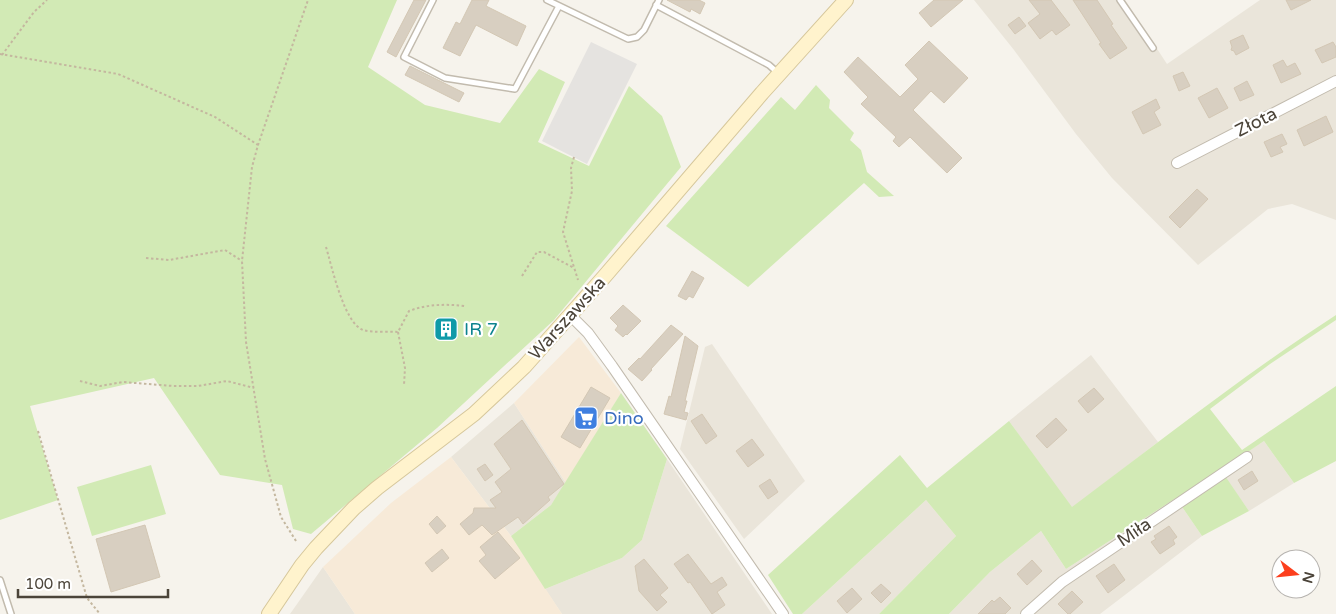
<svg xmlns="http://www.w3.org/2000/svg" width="1336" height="614" viewBox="0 0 1336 614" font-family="'Varela Round',sans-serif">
<rect width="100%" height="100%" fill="#f6f3ec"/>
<!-- residential -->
<path fill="#eae5da" d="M974,0H1125L1167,64L1260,0H1336V220L1292,204L1268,209L1198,265L1112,178L1076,134L1014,50Z
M712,344L805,481L744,539L680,449L705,347Z
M1091,355L1158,442L1072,508L1009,421Z
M514,403L566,483L551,505L511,536L451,457Z
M1264,441L1294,483L1249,511L1220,470Z
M667,459L772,614H562L545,589L622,558L642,540Z
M1176,498L1202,536L1100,614H949L990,572L1041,531L1066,569Z
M926,500L956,536L879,614H802Z
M323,567L355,614H290Z"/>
<!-- commercial -->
<path fill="#f7ead8" d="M579,337L621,393L566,483L514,403Z
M451,457L511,536L562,614H355L323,567L391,503Z"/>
<!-- green -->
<path fill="#d2eab5" d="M0,0H397L368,67L425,105L500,123L539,69L565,82L538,142L589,166L629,86L662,116L681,167L554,320L437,428L311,534L293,529L282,485L220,475L154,378L30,406L58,500L0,520Z
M816,85L830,100L829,108L854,133L850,140L861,150L867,172L894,196L879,197L864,183L748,287L666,226L781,97L795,110Z
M1336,315V320L1270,364L1210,409L1242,450L1336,386V461L1294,483L1264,441L1221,470L1249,511L1202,536L1176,498L1066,569L1041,531L990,572L949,614H879L956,536L926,500L802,614H793L768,575L900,455L927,488L1009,421L1072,507C1159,442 1245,374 1336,315Z
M621,393L667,459L642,540L622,558L545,589L511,536L551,505Z
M151,465L166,514L92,536L77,487Z"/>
<!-- parking -->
<path fill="#e5e3e0" d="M591,42L637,64L587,164L542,141Z"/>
<!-- building -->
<path fill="#d8cfc1" stroke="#d3c7b4" d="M414,0H426L396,57L387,52Z
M472,0H489L486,6L526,26L517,46L476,25L460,56L443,48L456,22L460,24Z
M667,0H699L705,3L700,14L691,9L690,12Z
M934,0H963L931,27L919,13Z
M1029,0H1051L1070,25L1056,35L1052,30L1040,39L1028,23L1040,14Z
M1073,0H1097L1113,24L1111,25L1127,48L1110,59L1099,44L1101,43Z
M1286,0H1311L1291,10Z
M1019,17L1026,26L1015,34L1008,25Z
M1243,35L1249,48L1236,55L1234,51L1231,50L1232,47L1230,41Z
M929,41L968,78L944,103L931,91L913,110L962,158L947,173L910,137L899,147L893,141L896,137L861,104L868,97L844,72L858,57L900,97L918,79L905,65Z
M1333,42L1336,47V57L1322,63L1315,50Z
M1283,60L1287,67L1295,63L1301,74L1281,83L1273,65Z
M410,66L464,93L459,102L405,75Z
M1183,72L1190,86L1179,91L1173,76Z
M1247,81L1254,95L1240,101L1234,88Z
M1217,88L1228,108L1209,118L1198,98Z
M1156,99L1160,108L1154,112L1161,125L1143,134L1132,112Z
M1326,116L1333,132L1304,146L1297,130Z
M1282,134L1287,144L1280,147L1283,152L1271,157L1264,142Z
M1197,189L1208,199L1180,228L1169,217Z
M692,271L704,278L693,298L689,296L686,300L678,296Z
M623,305L641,321L627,335L626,334L623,337L615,330L618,326L610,318Z
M671,325L683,334L651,369L652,370L642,381L628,369L639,358L640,359Z
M685,336L698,346L685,401H687L684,412L688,413L686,420L664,414L669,396L671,397Z
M591,387L610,398L580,448L561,437Z
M1094,388L1104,399L1088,413L1078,401Z
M702,414L717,436L706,444L691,421Z
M1056,418L1067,430L1047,448L1036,436Z
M522,420L564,484L548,497L550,500L523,524L518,517L492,535L482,525L469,535L460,524L473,513L474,508H496L490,500L502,492L495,482L511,469L494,444Z
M752,439L764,455L748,467L736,451Z
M485,464L493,475L485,481L477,469Z
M1252,471L1258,481L1244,490L1238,480Z
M770,479L778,492L768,499L759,486Z
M437,516L446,526L437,534L429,524Z
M145,525L160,577L111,592L96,539Z
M1169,526L1177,537L1173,540L1175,544L1160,554L1151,542L1156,539L1154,536Z
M498,532L520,558L495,579L479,561L486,555L480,547Z
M442,549L449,558L432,572L425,563Z
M688,554L711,584L722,577L727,585L717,592L725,605L712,614L690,582L688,583L674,564Z
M644,559L668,588L660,595L667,602L657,611L639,591L635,566Z
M1032,560L1042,571L1027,585L1017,574Z
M1114,564L1125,580L1108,593L1096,576Z
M881,584L891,593L881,603L871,593Z
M852,588L862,599L847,613L837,601Z
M1072,591L1083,602L1070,614H1068L1058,604Z
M1000,597L1011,608L1005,614H978L992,600L994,602Z"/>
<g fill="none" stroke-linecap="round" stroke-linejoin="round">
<!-- lane casing -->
<g stroke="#c2bbae" stroke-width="8">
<path id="lane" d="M433,0L404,57L445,78L515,89L559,6
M547,0L628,39L637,37L644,30L659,0
M1120,0L1153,48
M656,5L769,65L778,73
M0,580L11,614"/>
</g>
<!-- street casing -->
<g stroke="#c2bbae" stroke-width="12">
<path id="street" d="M1177,163L1336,81
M570,315L588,333L612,366L783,614
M1026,614L1062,582L1247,457"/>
</g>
<!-- secondary casing -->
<g stroke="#d6c79b" stroke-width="16">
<path id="secondary" d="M269,614L302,565L316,548L354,508L377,488L474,414L524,367L604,277L762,93L846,0"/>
</g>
<!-- path -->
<path stroke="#c4b79f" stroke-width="2" stroke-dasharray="2.5 2.5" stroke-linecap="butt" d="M0,54L118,74L215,117L258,145
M2,55L34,12L47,0
M574,157L571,168L572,191L563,232L578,280
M326,247C332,267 344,323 363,330C373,333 387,331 398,332L409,311C427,304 446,304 465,306
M146,258L169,260L225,250L242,261
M522,276L537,252H544L574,268
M398,332L405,368L404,385
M80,381L100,386L123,382L173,386H198L227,381L254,388
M38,431L87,598L100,614
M296,541L281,517L265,459L246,342L242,261L252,167L258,145L308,0"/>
<!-- lane -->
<use href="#lane" stroke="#fff" stroke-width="5"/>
<!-- street -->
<use href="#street" stroke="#fff" stroke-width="10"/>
<!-- secondary -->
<use href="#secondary" stroke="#fff3cd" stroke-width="14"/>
</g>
<!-- icons -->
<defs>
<g id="building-square" transform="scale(1.25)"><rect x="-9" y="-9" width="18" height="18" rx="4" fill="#0f9aa8" stroke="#fff"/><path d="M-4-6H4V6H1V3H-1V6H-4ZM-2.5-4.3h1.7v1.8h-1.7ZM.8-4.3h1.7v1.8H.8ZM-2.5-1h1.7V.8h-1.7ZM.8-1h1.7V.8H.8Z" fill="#fff"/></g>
<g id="supermarket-square" transform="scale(1.25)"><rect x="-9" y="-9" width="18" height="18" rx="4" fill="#3f7fe0" stroke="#fff"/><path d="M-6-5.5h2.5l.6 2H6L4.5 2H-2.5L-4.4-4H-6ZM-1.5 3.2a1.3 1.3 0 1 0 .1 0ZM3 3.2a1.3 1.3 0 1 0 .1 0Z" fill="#fff"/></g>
</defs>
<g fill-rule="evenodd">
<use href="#building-square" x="446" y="329"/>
<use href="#supermarket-square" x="586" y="418"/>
</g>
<g text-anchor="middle" stroke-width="4.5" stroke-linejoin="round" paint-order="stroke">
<!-- street labels -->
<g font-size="18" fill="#4b4439" stroke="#fff">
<text transform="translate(1256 122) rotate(-27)" y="6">Złota</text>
<text transform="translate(567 318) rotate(-48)" y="6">Warszawska</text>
<text transform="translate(1134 532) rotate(-34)" y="6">Miła</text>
</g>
<!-- culture labels -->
<g font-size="18" fill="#0d838f" stroke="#fff" text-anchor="start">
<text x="464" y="335">IR 7</text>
</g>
<!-- shop labels -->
<g font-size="18" fill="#366cbe" stroke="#fff" text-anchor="start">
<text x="604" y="424">Dino</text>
</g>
</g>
<!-- north arrow -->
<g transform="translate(1296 574) rotate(106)"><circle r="24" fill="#ffffff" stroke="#b7b4b0"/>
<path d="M0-4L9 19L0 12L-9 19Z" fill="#fc3f1d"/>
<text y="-8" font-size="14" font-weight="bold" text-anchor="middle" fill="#4b4439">N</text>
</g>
<!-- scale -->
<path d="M18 589v8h150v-8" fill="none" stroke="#4b4439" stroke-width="2.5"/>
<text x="25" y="589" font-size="15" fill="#4b4439" stroke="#ffffff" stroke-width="4" paint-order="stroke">100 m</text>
</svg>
